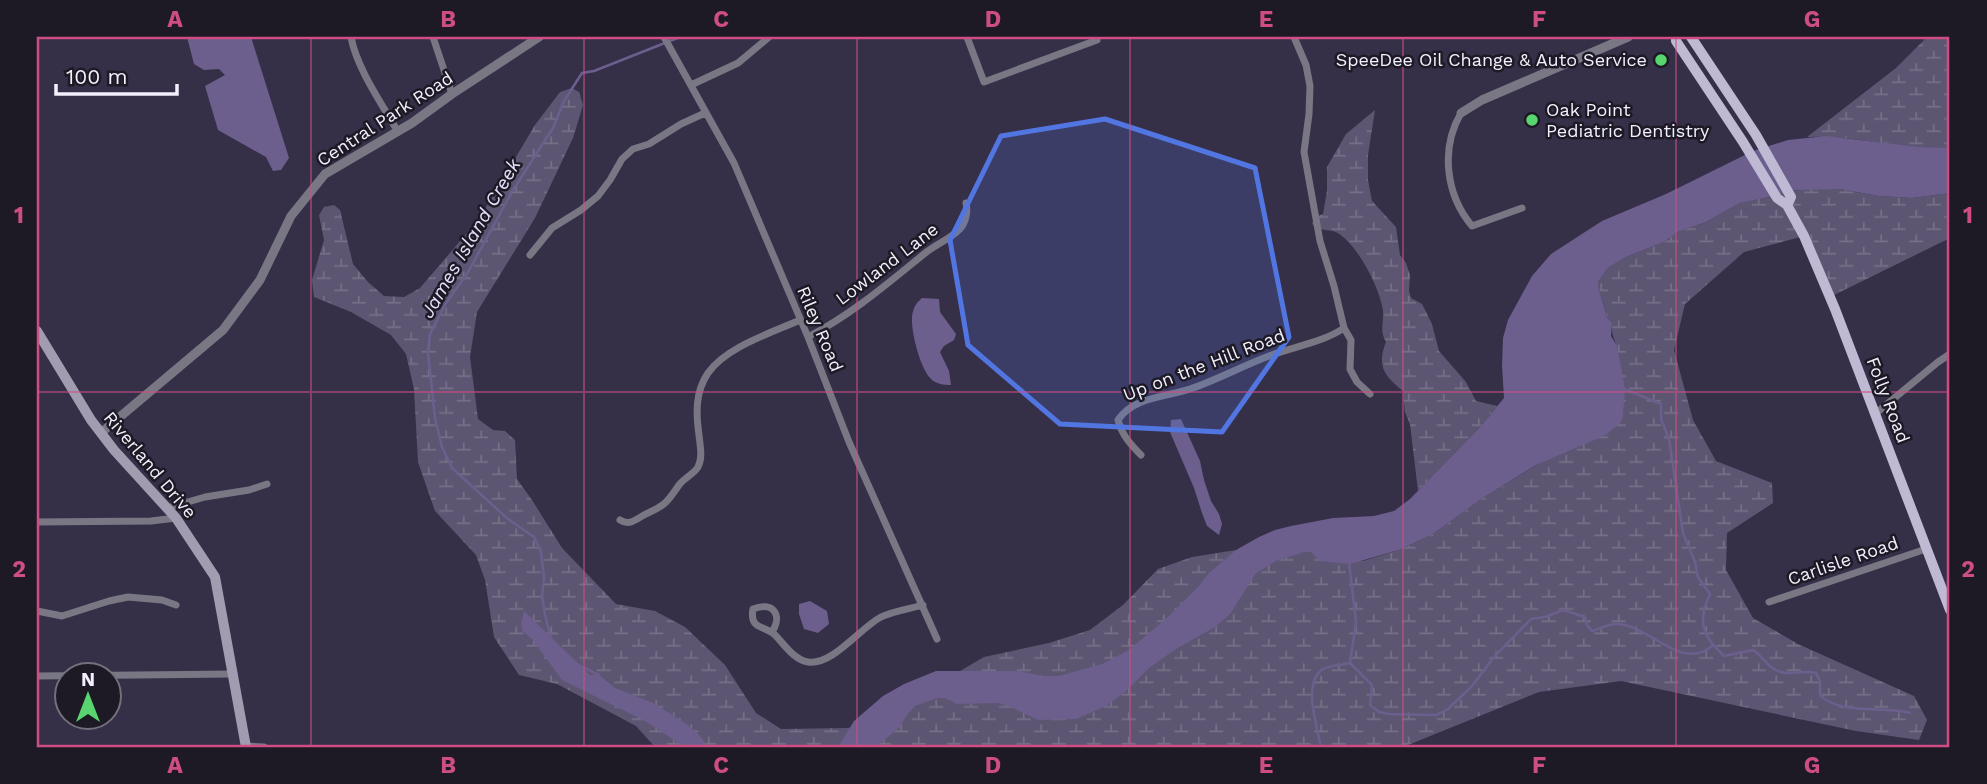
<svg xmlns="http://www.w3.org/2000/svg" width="1987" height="784" viewBox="0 0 1987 784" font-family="'Work Sans',sans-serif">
<defs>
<pattern id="wetland-marsh" width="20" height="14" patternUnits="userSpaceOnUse" patternTransform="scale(1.75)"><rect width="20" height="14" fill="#5d5672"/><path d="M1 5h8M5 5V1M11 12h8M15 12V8" fill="none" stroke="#756f87"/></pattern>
</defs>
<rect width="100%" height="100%" fill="#362f48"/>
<!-- wetland -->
<path fill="url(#wetland-marsh)" d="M1927,37H1950V148C1902,151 1855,134 1807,137L1896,68Z
M572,88L579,92L583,105L573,138L535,218L477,312L470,357L478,419L493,430L505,431L515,440L517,479L532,500L562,548L616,604L655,611L685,627L725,665L756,713L781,729L848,728L885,715L984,657L1049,643L1090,630L1123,605L1158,569L1192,557L1236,550L1311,552L1363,561L1399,550L1433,534L1483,498L1538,464L1623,418C1624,396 1622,371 1617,350C1615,337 1611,337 1612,323L1607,317L1598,286V282L1608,268L1626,257L1664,242L1678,232L1706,222L1740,203L1782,192L1809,189H1839L1879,196L1912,198L1950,193V238L1830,297L1804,236L1744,252L1685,304L1674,350L1693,420L1716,461L1772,483L1773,503L1727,533L1726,570L1753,618L1798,644L1914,696L1927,720L1919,740L1856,731L1621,681L1539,692L1403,747H655L636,726L557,684L519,675L494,637L485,580L476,555L435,511L418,462L414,389L406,354L391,335L351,312L314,297L312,280L324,240L319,215L324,207L334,205L340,210L353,264L368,282L384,296L404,297L420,288L479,219L535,125L560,92Z
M1375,110L1368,155V180L1372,201L1396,227L1400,255L1406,263L1410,275L1409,291L1411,298L1422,304L1432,324L1439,351L1466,382L1476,401L1497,406L1479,428L1418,491L1410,424L1405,412L1403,391C1385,376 1376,367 1386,342C1379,330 1384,323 1383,311C1380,288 1357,243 1336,232C1332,230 1326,231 1321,229C1318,228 1315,226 1312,224L1315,217L1323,214L1327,191V167L1346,134Z"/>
<!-- water -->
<path fill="#6c5f8d" d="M187,37H251L289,158L281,170L273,171L266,157L218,130L205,86L225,75L219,69L204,70L194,64Z
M1826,136L1918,147L1950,148V193L1912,198L1879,196L1839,189L1797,190L1740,203L1706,222L1678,232L1664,242L1626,257L1608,268L1598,282V286L1607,317L1612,323L1611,336L1617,346L1625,389L1623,418L1618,425L1606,435L1536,465L1483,498L1433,534L1399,550L1350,564L1320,561L1311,552H1304L1276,561L1256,573L1230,614L1215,627L1176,649L1149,668L1125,692L1106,706L1076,719L1038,720L1009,706L997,703L957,704L945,698H937L915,706L907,715L899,728L875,747H838L854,721L883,696L904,684L936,671H1019L1043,676H1059L1102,664L1129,650L1168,617L1198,587L1208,574L1236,550L1259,537L1275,530L1291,526L1333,518L1374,516L1394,511L1410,499L1479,428L1504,398L1502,366L1503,338L1508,320L1532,276L1551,254L1602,221L1666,194L1753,151L1788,140Z
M922,298L939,299L940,312L956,334L954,340L944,346L940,352L949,371L951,385C944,385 936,384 931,379C920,368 911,332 912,317C913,308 916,303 922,298Z
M1181,419L1200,461L1204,480L1211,501L1219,514L1222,524L1219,535L1207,526L1202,513L1194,488L1170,432L1171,420Z
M810,601L827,611L829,624L818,633L804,629L799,614V604Z
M524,611L590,675H599L615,688L653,703L688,725L700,736L708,747H684L647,722L562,680L532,639L522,631L521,624Z"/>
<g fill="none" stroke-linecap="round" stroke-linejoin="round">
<!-- stream -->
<path stroke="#6c5f8d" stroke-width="2.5" d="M1624,389L1661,404V419L1669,439L1683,533L1695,562L1698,577L1710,594C1697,621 1702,636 1724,656L1753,650C1763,656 1768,669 1781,672C1792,675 1804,670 1816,673L1820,681V695C1839,715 1884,706 1910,713
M1349,562L1356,622L1350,663
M551,638L545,615L542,596L544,578L541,552L534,537L508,519L452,468L442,447L435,418L428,353L430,334L446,303L467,274L513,190L553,128L564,101L582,73L594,71L680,37
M1350,663L1372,685L1370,705L1379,712L1389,714L1436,715L1448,709L1472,686L1494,657L1531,619L1545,617L1563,610L1585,617L1587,625L1592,631C1599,629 1607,625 1614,624C1648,622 1680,673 1712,646
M576,664L599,675
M1321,747C1317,726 1302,683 1323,669C1330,665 1342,665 1350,663"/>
<!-- minor -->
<path stroke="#7a7784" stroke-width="7" d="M351,37C357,69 382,104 398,132
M433,37L452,94
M664,37L734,163L808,337L849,442L937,639
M967,37L984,82L1097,40L1096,37
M1294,37L1306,65L1310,86L1309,114L1304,152L1320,241L1334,286L1344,328L1351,340L1350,369L1357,382L1370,394
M691,85L738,63L769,37
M1461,113C1440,149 1446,195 1472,226L1522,208
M530,255L552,228L581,210L598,196L610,180L622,159L633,149L649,144L681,124L705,113
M808,337C851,315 887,284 924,254C935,245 950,239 960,229C966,222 968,212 966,203
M1875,414L1938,362L1950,354
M1141,455C1130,444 1122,435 1118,420C1133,397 1166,397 1190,389C1217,380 1242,366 1269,356C1292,347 1324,342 1344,328
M167,508L205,497L249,490L267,484
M620,520C631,527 638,517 648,513C666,505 668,501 679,485C684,478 694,474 698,467C703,457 700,446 699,435C696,414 695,392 708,373C726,347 771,333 800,320
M37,522L151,521L176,518
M1769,602L1926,549
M37,611L62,616L109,601L128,597L162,600L176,605
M772,632C783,615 773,601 753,609C749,630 765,625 775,635C784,644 794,660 808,662C832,666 860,628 881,617C893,611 909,609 923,605
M37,676L234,674
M246,746L264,747"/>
<!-- tertiary -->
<path stroke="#7a7784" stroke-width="9" d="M1461,113L1482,100L1628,37
M102,432L223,330L260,280L291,216L325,174L412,123L452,94L539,37"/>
<!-- secondary -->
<path stroke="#a19cb0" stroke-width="10" d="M37,331L91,420L114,450L176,518L215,577L246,747"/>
<!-- primary -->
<path stroke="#bfb9d3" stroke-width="10" d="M1676,37V41L1743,142L1777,198L1787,205L1804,236L1835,309L1950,610
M1691,37L1756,135L1791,197L1787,205"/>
</g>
<!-- marked area -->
<path fill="#5276e1" fill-opacity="0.2" stroke="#5276e1" stroke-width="5" stroke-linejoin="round" d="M1105,119L1255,168L1289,337L1222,432L1060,424L968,345L950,240L1001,136Z"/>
<!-- grid -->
<path fill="none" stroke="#ce4e84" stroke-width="2" stroke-opacity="0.55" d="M311,37V747M584,37V747M857,37V747M1130,37V747M1403,37V747M1676,37V747M37,392H1950"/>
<!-- markers -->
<g fill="#59d56f" stroke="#1d1a25" stroke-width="2.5">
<circle cx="1661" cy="60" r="7"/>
<circle cx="1532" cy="120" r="7"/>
</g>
<g text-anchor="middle" stroke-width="5" stroke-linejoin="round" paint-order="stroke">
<!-- poi labels -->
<g font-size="18" fill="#f3f0fd" stroke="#1d1a25" text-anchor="end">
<text x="1647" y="66">SpeeDee Oil Change &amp; Auto Service</text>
<text x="1546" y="116" text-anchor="start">Oak Point<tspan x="1546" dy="21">Pediatric Dentistry</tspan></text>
</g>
<!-- street labels -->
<g font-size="18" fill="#f3f0fd" stroke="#1d1a25">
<text transform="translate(385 119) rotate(-33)" y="6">Central Park Road</text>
<text transform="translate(887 264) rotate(-37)" y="6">Lowland Lane</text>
<text transform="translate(820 329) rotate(67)" y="6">Riley Road</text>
<text transform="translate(1204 365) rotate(-21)" y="6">Up on the Hill Road</text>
<text transform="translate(1888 400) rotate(69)" y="6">Folly Road</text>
<text transform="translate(150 465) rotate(50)" y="6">Riverland Drive</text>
<text transform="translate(1843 561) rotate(-19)" y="6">Carlisle Road</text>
</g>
<!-- water labels -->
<g font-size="19" font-style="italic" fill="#e7dffd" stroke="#1d1a25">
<text transform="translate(470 238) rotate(-60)" y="7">James Island Creek</text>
</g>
</g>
<!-- border -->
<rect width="1987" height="784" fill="none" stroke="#1d1a25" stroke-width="77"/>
<!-- north arrow -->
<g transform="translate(88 696)"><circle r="33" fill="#1d1a25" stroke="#73707b" stroke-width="2"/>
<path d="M0-5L12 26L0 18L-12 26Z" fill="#59d56f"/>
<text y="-10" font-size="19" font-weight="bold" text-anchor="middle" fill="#f3f0fd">N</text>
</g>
<!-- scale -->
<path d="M56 84v10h121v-10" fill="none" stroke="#f3f0fd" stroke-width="3.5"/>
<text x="66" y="84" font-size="21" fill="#f3f0fd" stroke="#1d1a25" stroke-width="5" paint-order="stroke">100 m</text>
<rect x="38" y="38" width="1910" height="708" fill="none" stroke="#ce4e84" stroke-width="2.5"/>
<g font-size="23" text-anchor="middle" font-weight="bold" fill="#ce4e84">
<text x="175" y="27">A</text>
<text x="448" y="27">B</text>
<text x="721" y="27">C</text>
<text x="993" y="27">D</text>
<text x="1266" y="27">E</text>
<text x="1539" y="27">F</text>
<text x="1812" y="27">G</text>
<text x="19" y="223">1</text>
<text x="1968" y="223">1</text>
<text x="19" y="577">2</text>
<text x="1968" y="577">2</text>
<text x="175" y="773">A</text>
<text x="448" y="773">B</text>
<text x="721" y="773">C</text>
<text x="993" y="773">D</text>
<text x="1266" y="773">E</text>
<text x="1539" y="773">F</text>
<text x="1812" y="773">G</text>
</g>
</svg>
